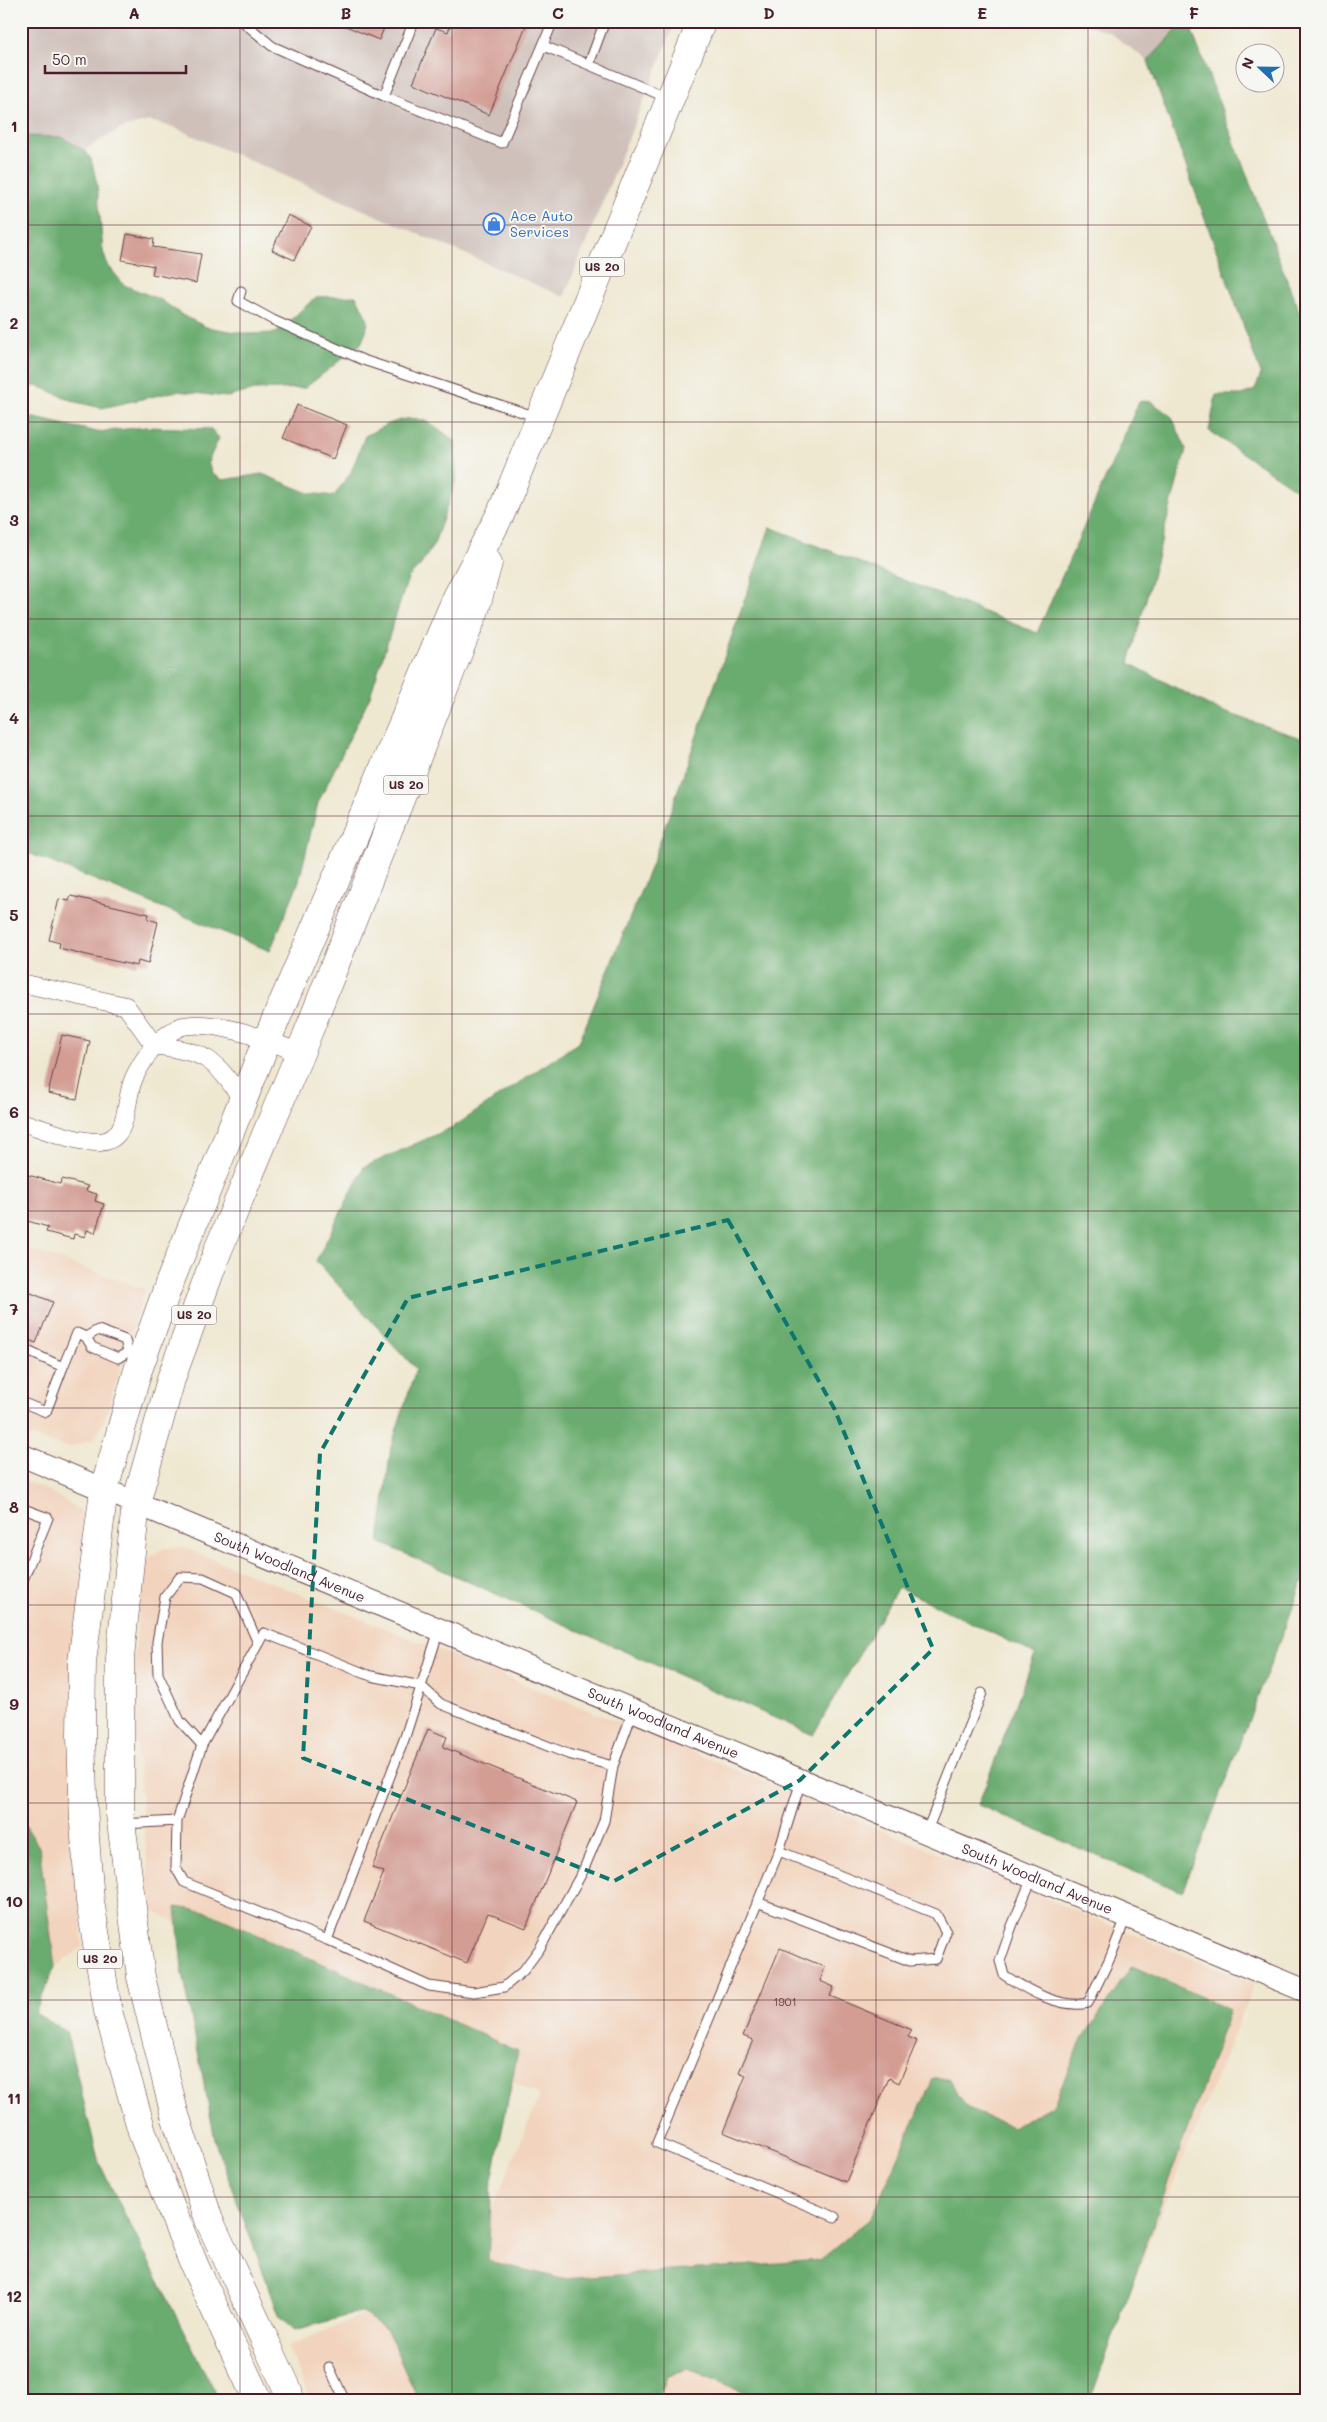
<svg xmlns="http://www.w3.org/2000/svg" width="1327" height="2422" viewBox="0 0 1327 2422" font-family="Mali,sans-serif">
<rect width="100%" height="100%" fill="#f6f6f2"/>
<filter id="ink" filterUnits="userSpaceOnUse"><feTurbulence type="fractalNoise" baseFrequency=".02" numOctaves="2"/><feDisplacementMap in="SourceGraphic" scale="10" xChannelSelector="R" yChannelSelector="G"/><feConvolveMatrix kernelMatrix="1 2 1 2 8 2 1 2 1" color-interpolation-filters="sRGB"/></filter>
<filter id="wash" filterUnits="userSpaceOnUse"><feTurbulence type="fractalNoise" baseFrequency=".0096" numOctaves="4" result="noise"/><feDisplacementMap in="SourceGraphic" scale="20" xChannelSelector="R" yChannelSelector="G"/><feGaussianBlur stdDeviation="1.12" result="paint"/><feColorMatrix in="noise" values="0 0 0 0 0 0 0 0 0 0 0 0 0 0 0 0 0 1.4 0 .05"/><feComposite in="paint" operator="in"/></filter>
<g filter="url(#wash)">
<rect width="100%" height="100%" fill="#efe8d1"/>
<!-- built -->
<path fill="#f2d4be" d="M21,1246L145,1289L106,1415L95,1439L68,1447L21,1434Z
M21,1479L51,1492L81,1511L86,1536L75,1843L83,1947L55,1967L39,1847L25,1825L21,1823Z
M183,1547L685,1749L1254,1984L1086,2401H312L287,2346L465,2274L540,2095L152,1911L132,1698L141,1571L150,1557L164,1548Z"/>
<!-- industrial -->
<path fill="#cfc0ba" d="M22,21H676L564,297L173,127L149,121L122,128L84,150L61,137L21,136Z
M1078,21H1185L1148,61L1109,32Z"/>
<!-- forest -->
<path fill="#6aac70" stroke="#5a664e" d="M1185,21H1188L1306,330V496L1209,431L1216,395H1241L1255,390L1261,374L1148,61Z
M21,136L61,137L84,150L91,159L97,184L103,251L107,264L124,285L161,300L182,315L206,327L248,334L276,333L316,297L356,296L368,320L366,332L361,344L305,388L255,390L227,397L177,391L102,408L76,402L38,386L21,387Z
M1149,400L1172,417L1186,449L1129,663L1216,709L1306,740V1573L1182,1892L978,1805L1035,1654L898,1587L813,1735L379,1542L391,1447L416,1369L316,1261L364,1167L455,1126L579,1042L653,861L770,527L1037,633L1139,402Z
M26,416L97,432L146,427L211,429L219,438L208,462L212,474L223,480L262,474L309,493L334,496L351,472L365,436C382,427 405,413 425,421C435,425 446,435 455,441L456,480L434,544L420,566L408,578L370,696L318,803L299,881L270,951L21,850V418Z
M21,1823L25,1825L39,1847L55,1967L35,2013L66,2031L99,2163L219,2401H21Z
M176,1907L207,1912L518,2051L492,2180L488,2261L563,2279L820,2260L871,2218L933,2079H948L968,2109L1012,2127L1053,2105L1081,2041L1132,1966L1230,2010L1090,2401H766L687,2368L667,2377L657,2401H419L387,2330L361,2312L295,2330L280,2317L216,2145L182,1969Z"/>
<g id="blocks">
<!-- building -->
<path fill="#d39d94" d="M334,21H387L379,40Z
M452,21H528L489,115L413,83L436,28L448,32Z
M288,215L311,226L294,260L272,250Z
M127,234L154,239L153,247L201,254L196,283L152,274L154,266L122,260Z
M297,405L347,425L333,459L283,438Z
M71,896L149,914L148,919L158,922L148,964L138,961L137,966L87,955L59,948L60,943L49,940L59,899L69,901Z
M62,1035L90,1041L77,1099L48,1093Z
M21,1173L60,1184L62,1179L88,1186L86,1191L97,1194L95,1201L104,1204L95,1233L87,1230L85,1237L74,1234L73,1239L46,1232L48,1227L21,1219Z
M21,1289L53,1302L36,1343L21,1337Z
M428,1729L447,1737L443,1747L577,1802L526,1928L488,1913L467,1963L364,1921L384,1872L372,1868Z
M780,1948L825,1967L820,1981L834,1987L830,1996L912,2030L908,2037L917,2041L899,2083L889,2078L846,2182L723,2132L746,2075L739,2072L753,2040L743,2036Z"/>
</g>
</g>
<g filter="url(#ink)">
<use href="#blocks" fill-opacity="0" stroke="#633d44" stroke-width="1"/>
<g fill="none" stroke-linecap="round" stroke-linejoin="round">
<!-- service casing -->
<g stroke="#633d44" stroke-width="11">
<path id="service" d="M242,21L272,46L384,96
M414,21L384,96L502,143L553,21
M544,46L668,98
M589,64L605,21
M241,291L238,301L273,320L363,360L537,417
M21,1348L63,1367L46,1412L21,1402
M63,1367L77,1333L86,1337L92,1347L118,1358L128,1352L125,1340L98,1330L86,1337
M21,1508L48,1518L21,1585
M202,1745L180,1721L158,1674L157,1642L165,1597L180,1577L203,1578L236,1593L258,1643
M801,1781L779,1851L657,2143L835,2217
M177,1821L202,1745L264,1633L371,1676L421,1686L441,1704L568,1754L613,1766
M123,1824L177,1821L176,1868L184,1882L327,1940L405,1737L439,1630
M926,1833L982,1693
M1032,1878L1012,1926L1000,1961L1004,1975C1027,1990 1060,2009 1088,2003L1111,1956L1126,1917
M757,1902L910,1961L936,1959L946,1932L936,1914L779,1851
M327,1940L429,1986L474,1992L504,1987L523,1971L540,1948L583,1871L604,1821L613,1766L633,1711
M329,2367L345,2401"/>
</g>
<!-- minor casing -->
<g stroke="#633d44" stroke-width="19">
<path id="minor" d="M21,983L126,1006L154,1045C147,1056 139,1066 134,1078C124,1098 131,1140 100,1142C77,1143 44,1129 21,1122
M154,1045C162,1039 174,1028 183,1026C217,1019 269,1041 300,1053
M154,1045C208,1053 213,1057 244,1102"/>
</g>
<!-- tertiary casing -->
<g stroke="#633d44" stroke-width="24">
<g id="tertiary">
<path id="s1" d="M21,1455L1306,1991"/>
</g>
</g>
<!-- primary casing -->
<g stroke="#633d44" stroke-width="29">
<path id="primary" d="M258,2401L195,2267L169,2203L143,2135L108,2011L90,1901L84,1824L81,1736L82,1662L104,1490L138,1370L169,1284L267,1040L457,597L501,513L702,21
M290,2401L288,2390L209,2220L174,2112L141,1977L120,1814V1658L136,1503L172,1376L218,1250L300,1053L475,610L488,563"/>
</g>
<!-- service -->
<use href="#service" stroke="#fff" stroke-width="9"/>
<!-- minor -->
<use href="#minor" stroke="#fff" stroke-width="18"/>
<!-- tertiary -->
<use href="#tertiary" stroke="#fff" stroke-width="22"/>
<!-- primary -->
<use href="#primary" stroke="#fff" stroke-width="28"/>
</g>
</g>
<!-- marked area -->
<path fill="none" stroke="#0f766e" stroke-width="4" stroke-dasharray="10 6" stroke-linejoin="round" d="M728,1220L834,1408L933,1649L800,1780L614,1881L303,1758L320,1453L408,1298Z"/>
<!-- grid -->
<path fill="none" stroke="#4a1f2b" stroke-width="1" stroke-opacity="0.55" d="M240,21V2401M452,21V2401M664,21V2401M876,21V2401M1088,21V2401M21,225H1306M21,422H1306M21,619H1306M21,816H1306M21,1014H1306M21,1211H1306M21,1408H1306M21,1605H1306M21,1803H1306M21,2000H1306M21,2197H1306"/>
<!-- icons -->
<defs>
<g id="shop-ring" transform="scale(1.125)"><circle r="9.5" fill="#f6f6f2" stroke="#3f7fe0" stroke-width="1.5"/><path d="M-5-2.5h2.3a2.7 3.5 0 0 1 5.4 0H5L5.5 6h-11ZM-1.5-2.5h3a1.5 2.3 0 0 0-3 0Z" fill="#3f7fe0"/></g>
</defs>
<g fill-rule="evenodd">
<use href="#shop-ring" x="494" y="224"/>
</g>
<g text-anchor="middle" stroke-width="4" stroke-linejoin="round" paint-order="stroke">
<!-- number labels -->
<g font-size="11" fill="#6c3e45">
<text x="785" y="2006">1901</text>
</g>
<!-- shield labels -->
<g fill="#f6f6f2" stroke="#7e6067" stroke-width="1">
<rect x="579.5" y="257.5" width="45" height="19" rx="4"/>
<rect x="383.5" y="775.5" width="45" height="19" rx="4"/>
<rect x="171.5" y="1305.5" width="45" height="19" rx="4"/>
<rect x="77.5" y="1949.5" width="45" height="19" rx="4"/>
</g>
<g font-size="12" font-weight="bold" fill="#4a1f2b">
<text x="602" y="271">US 20</text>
<text x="406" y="789">US 20</text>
<text x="194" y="1319">US 20</text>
<text x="100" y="1963">US 20</text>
</g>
<!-- shop labels -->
<g font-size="14" fill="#366cbe" stroke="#f6f6f2" text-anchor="start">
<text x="510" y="221">Ace Auto<tspan x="510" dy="16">Services</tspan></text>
</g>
<!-- street labels -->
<g font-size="14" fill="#4a1f2b" stroke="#f6f6f2">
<text dy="5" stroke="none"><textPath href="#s1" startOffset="291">South Woodland Avenue</textPath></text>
<text dy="5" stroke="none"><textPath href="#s1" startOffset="696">South Woodland Avenue</textPath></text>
<text dy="5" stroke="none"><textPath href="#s1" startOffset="1101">South Woodland Avenue</textPath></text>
</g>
</g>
<!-- margin -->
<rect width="1327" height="2422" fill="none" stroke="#f6f6f2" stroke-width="55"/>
<!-- north arrow -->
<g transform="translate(1260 68) rotate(292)"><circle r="24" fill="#f6f6f2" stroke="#b1a0a2"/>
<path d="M0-4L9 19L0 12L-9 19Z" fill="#1f6fb2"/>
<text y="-8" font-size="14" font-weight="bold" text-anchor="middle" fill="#4a1f2b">N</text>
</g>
<!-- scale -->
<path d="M45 65v8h141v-8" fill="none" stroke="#4a1f2b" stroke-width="2.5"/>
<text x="52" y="65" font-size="15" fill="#4a1f2b" stroke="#f6f6f2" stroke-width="4" paint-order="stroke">50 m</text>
<rect x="28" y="28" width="1272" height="2366" fill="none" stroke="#4a1f2b" stroke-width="2"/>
<g font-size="16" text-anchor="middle" font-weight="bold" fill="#4a1f2b">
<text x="134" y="19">A</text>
<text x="346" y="19">B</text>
<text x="558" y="19">C</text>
<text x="769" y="19">D</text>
<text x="982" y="19">E</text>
<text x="1194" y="19">F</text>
<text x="14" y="132">1</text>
<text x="14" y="329">2</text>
<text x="14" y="526">3</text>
<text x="14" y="724">4</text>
<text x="14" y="921">5</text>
<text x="14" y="1118">6</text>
<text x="14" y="1315">7</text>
<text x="14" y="1513">8</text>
<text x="14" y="1710">9</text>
<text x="14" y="1907">10</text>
<text x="14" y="2104">11</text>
<text x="14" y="2302">12</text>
</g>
</svg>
